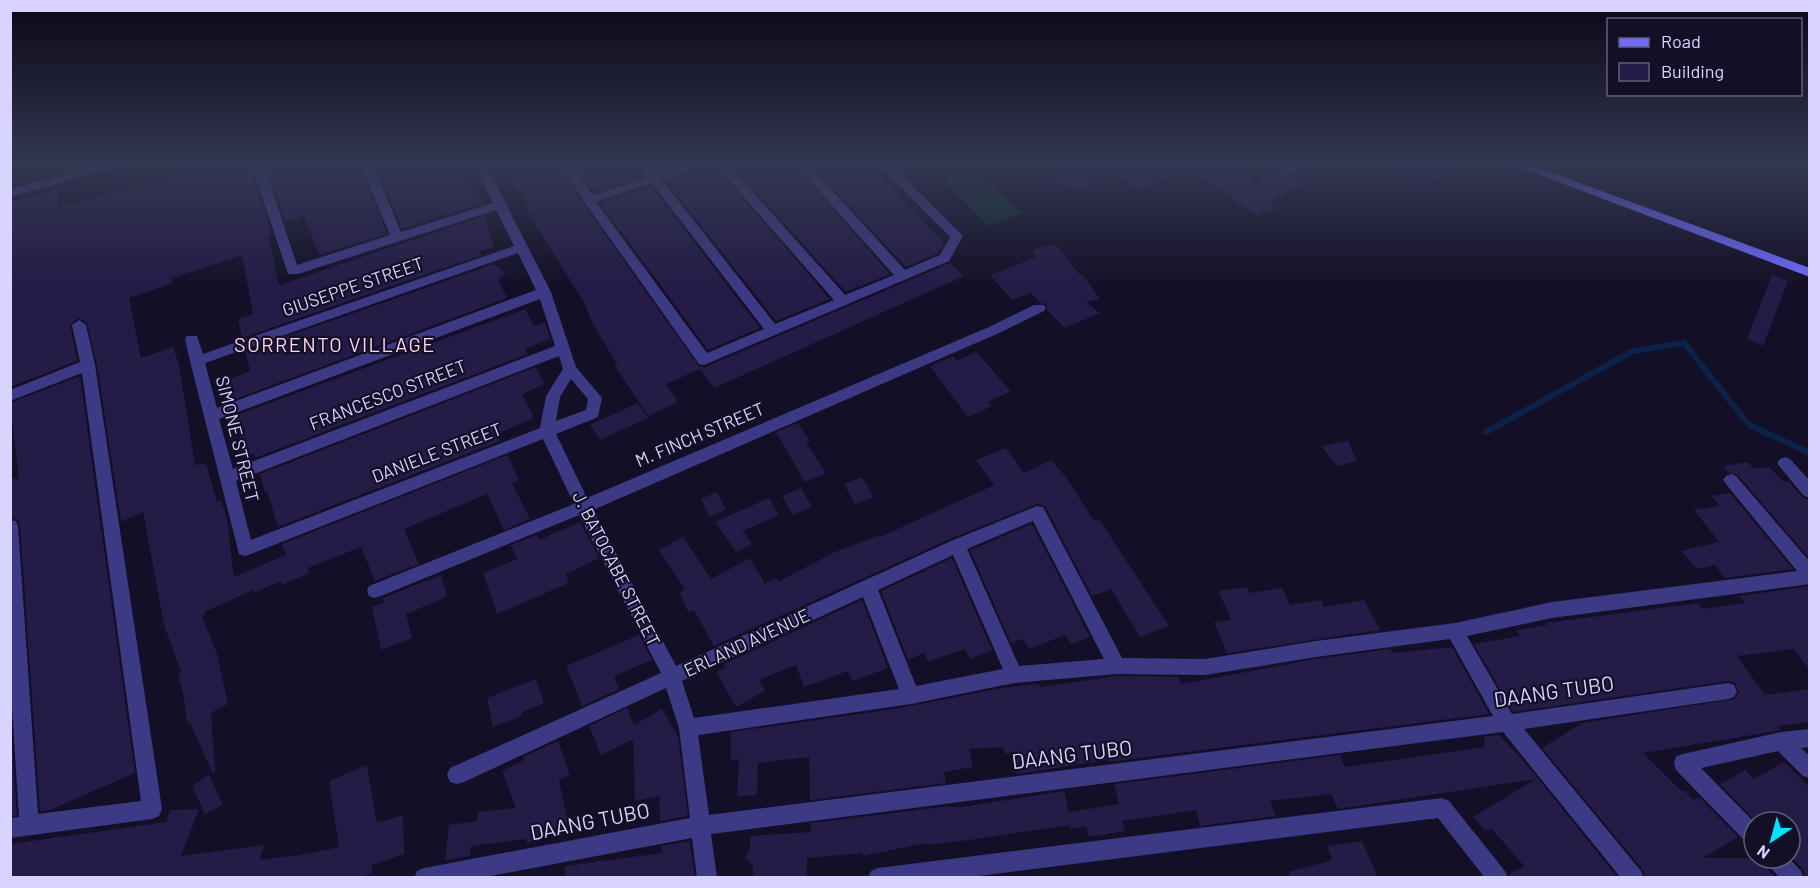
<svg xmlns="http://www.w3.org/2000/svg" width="1820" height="888" viewBox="0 0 1820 888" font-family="Barlow,sans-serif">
<rect width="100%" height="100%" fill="#130f26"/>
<!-- green -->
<path fill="#12302f" d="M975,169L1022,213L989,226L943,181Z"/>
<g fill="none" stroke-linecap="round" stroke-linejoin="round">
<!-- stream -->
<path stroke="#0c2248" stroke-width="6" d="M1486,432L1633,351L1684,343L1749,425L1810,453"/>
</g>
<!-- building -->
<path fill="#241b47" d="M206,163H249L269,226L271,235H268L279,285L484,216L494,247L478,251L482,255L242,338L238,319L253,314L242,255L172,278L173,283L129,298L141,358L173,347L179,365L195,465L206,463L217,502L221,500L227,520L234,577L286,555L282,544L507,455L519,480L512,483L530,519L504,530L487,494L404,529L419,564L375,581L361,547L308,568L309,573L282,585L281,581L254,593L253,590L204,612L206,615L202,616L217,654L228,704L211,713L215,772H212L190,722L187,724L184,698L178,674L181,672L164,625L143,512L121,522L97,365L87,323L79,318L70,325L77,361L10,387V202L58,190V207L208,168Z
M266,163H312L313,168L327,163H358L387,234L319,255L304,216L285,221Z
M375,163H460L482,203L402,229Z
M498,163H558L583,204L699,366L705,367L950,263L964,276L714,388L700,369L666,384L678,402L648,416L615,366L617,365L590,318L586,306L536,225L525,206L528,205Z
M575,163H635L644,176L593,192Z
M709,163H712L830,299L776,321L666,181Z
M730,163H792L890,274L846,292Z
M810,163H867L944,243L942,248L937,250L938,253L906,267Z
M1088,163H1103L1085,190L1051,180Z
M1105,163H1231L1256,183L1279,171L1280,175H1287L1301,184L1270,202L1277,208L1258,216L1191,169L1136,190Z
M1395,163H1433L1449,175L1422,184Z
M651,186L760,328L708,350L600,203Z
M1055,244L1080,275H1083L1100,299L1086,302L1100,313L1065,328L1047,310L1046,304L1040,303L1031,293L1012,300L990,275L1037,257L1032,250Z
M494,264L506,274L498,279L507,298L230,401L225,381L250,371L245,351Z
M1772,275L1788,281L1763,346L1747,339Z
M525,309L534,326L545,322L550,339L525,349L528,354L255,458L254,454H245L234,416Z
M976,351L1011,392L988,401L992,406L968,417L930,366L954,356L957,361Z
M536,367L545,384L522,394L534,418L497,434L500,441L278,527L267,491L265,492L260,474Z
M80,376L135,773L50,810L40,811L20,526L18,520L10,518V479H19L10,403Z
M638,403L648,418L600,440L590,425Z
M798,423L810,441L806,442L826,473L805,482L776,432Z
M1348,441L1357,461L1337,466L1321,446Z
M1006,448L1024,473L1051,460L1066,477L1094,521L1099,519L1169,626L1140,637L1111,589L1092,596L1045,506L1037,504L950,539L714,646L694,610L688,612L680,592L685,590L659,550L683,537L711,579L750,558L765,584L776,578L778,582L833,553L879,535L880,537L994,485L976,460Z
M1748,462L1754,469L1769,467L1784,482H1789L1802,497L1809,500V558L1738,475L1729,473L1723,466Z
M862,477L874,497L855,504L844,484Z
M801,488L812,507L793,515L782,496Z
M717,492L726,510L709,517L701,499Z
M1730,493L1793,569L1725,578L1715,565L1697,569L1681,551L1719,542L1694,510L1720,506L1711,496Z
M769,498L779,515L743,531L752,544L736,552L715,522Z
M580,522L599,558L566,574L569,583L497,614L483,573L517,559L511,545L537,535L539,540Z
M1032,524L1090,637L1071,644L1065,635L1029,649L1023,639L1011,643L970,550Z
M952,558L992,650L970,659L965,649L928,662L924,653L908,660L881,591Z
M441,575L447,597L406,614L412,638L381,650L372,607L384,603L382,598Z
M1809,586V669L1794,649L1737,656L1765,695L1809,689V722L1777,726L1780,730L1776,731L1643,753L1681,791L1684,790L1693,800L1699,797L1738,837L1703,858H1763L1766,867L1776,878H1646L1643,870L1542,748L1582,723L1735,699L1739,692L1735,683L1728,681L1513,712L1474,644L1520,636L1516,630L1547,625L1545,623L1698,603L1703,609L1745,603L1739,596Z
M1247,587L1249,593L1282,588L1290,605L1321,600L1324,607L1364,600L1380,630L1227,653L1214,622L1231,620L1219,591Z
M862,600L888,668L853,681L848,671L804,687L796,665L759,680L765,691L736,707L716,672L726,667L724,664Z
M639,635L652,660L614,676L619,689L582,706L566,666Z
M1452,647L1489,714L1108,762L1107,760L1017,774L1012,752L1005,754L1003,747L969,749L973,767L944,772L946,783L810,800L809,757L758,763L757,795L737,796L739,759L731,760V732L895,709L1002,688L1039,684L1040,687L1117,676L1178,677L1181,684L1316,659L1390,649L1393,653Z
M536,679L544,703L521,713L522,716L493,727L487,698Z
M627,708L634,725L662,709L678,736L688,816L660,821L659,796L635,801L633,739L601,755L589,726Z
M10,718L17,815L10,816Z
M1499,735L1523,760L1618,878H1510L1509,875L1524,866L1491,828L1486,831L1473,817L1536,779L1338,809L1331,794L1270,801L1276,816L1200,826L1196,810L1122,821L1125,831L1089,837L1086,826L1070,829V825L969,840L927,845L926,843L863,856V853L807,858V878H753V866L745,858L750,848V836L811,832V823L950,806V807H961L1064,791L1069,812L1119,804L1114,784L1340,755L1345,767L1485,747L1484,737Z
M558,741L570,775L559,780L569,827L527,843L526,839L471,846L470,856L445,860L449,825L477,821L478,812L516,808L502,771L524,760L523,757Z
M1784,762L1809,787V878H1806L1803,869L1790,856V822H1756L1720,784L1745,770L1754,779Z
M367,765L377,823L403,815L404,854L372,865L371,874L355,878H10V844L166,822L170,810L199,809L181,856L264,845L260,860L296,855L295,856L339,847L329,781Z
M209,775L223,805L205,814L192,786Z
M690,841L695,878H565V866L662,853L661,846Z
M1362,841L1378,878H1290L1289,872L1332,860L1327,846Z"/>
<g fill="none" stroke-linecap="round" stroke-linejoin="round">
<!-- street -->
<path fill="#3d3a85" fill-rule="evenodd" d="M109,163H130L10,197V189Z
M251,163H263L297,265L390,235L360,163H372L401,232L493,203L473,163H485L551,292L576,367L602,398L598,417L556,434L587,498L989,327L1034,305H1044L1046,308L1044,311L999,333L593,510L676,666L951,541L1037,506L1043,507L1122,658L1205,659L1316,641L1455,623L1552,602L1797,571L1726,484L1723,480L1726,476L1731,474L1736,476L1810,562V584L1552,618L1467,636L1512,714L1728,683L1734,685L1737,691L1734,697L1728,699L1524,729L1641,871L1644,878H1621L1503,732L711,834L717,878H697L692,838L480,878H414L417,871L424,868L690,818L679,728L666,688L464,782L457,784L450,782L447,775L450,768L661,673L579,515L381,596L375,598L369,596L367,591L369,586L574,504L543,439L251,554L245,556L239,554L190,361L185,339L187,336H197L203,354L514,246L496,210L298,274H288ZM518,253L536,290L217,408L205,363ZM540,299L555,346L233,469L219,419ZM559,356L563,369L546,396L540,428L251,540L236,481ZM571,379L588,399L586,410L556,421L560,397ZM1033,521L1104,659L1019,666L967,549ZM953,555L1003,669L916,686L878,590ZM863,597L899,689L694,718L682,681ZM1450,639L1493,716L709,815L698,735L911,704L1014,683L1117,674L1205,675L1316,657Z
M560,163H572L592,195L648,177L637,163H649L657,174L688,163H707L662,180L775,324L834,300L714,163H727L845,295L894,275L794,163H807L905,270L940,255L950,237L877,163H890L963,236L949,261L704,365L699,364L585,203ZM652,183L764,329L707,353L596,202Z
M1293,163H1310L1290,173H1282V169Z
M79,320L86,325L95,365L162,809L159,816L152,819L10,838V818L19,817L10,675V520L16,521L18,526L38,814L141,801L82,373L10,401V390L80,362L72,325Z
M1785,457L1790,459L1810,481V498L1804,496L1780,467L1777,463L1780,459Z
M1810,729V747L1801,748L1810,756V778L1803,776L1778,751L1701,768L1754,822V846L1747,843L1676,770L1674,763L1676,756L1683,754L1781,732Z
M1442,798L1449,801L1505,871L1508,878H1485L1438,818L963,878H868L871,871L878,868Z
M1765,858H1789L1801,871L1804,878H1780L1768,865Z"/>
<!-- secondary -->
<path fill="#6f6bff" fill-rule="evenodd" d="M1508,163H1526L1810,268V277Z"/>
</g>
<!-- sky -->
<linearGradient id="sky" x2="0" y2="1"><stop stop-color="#0a0815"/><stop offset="0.57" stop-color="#333752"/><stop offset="1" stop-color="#333752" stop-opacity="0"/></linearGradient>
<rect width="1820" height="288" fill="url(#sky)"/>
<g text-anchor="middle" stroke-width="4.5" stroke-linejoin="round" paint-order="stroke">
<!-- street labels -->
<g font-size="18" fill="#d9d4ff" stroke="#130f26">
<text transform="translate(353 287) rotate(-19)" y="6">GIUSEPPE STREET</text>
<text transform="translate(388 395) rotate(-21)" y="6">FRANCESCO STREET</text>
<text transform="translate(700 435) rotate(-23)" y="6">M. FINCH STREET</text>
<text transform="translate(237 439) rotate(76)" y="6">SIMONE STREET</text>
<text transform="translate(437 453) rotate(-21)" y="6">DANIELE STREET</text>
<text transform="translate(616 569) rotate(63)" y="6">J. BATOCABE STREET</text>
<text transform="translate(747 643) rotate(-25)" y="6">ERLAND AVENUE</text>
</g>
<!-- neighbourhood labels -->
<g font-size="20" letter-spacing="1.5" fill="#ffd6f0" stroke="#130f26">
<text x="335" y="352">SORRENTO VILLAGE</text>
</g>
<!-- near-street labels -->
<g font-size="21" fill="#d9d4ff" stroke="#130f26">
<text transform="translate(1554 692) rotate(-8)" y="7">DAANG TUBO</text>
<text transform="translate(1072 755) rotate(-7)" y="7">DAANG TUBO</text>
<text transform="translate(590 822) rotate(-11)" y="7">DAANG TUBO</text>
</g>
</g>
<!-- border -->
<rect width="1820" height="888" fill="none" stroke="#d9d4ff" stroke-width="24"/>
<!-- legend -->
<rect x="1607" y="18" width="195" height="78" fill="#130f26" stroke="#625e7d" stroke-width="1.5"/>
<rect x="1619" y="38" width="30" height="9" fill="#6f6bff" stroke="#625e7d" stroke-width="1.5"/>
<text x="1661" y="48" font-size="18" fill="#d9d4ff">Road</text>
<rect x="1619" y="63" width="30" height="18" fill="#241b47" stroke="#625e7d" stroke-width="1.5"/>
<text x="1661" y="78" font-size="18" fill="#d9d4ff">Building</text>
<!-- north arrow -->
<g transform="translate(1772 840) rotate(216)"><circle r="28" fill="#130f26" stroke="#625e7d" stroke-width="1.5"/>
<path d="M0-4.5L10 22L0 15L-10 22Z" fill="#00e5ff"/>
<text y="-9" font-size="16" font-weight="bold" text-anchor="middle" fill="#d9d4ff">N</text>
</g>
</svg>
